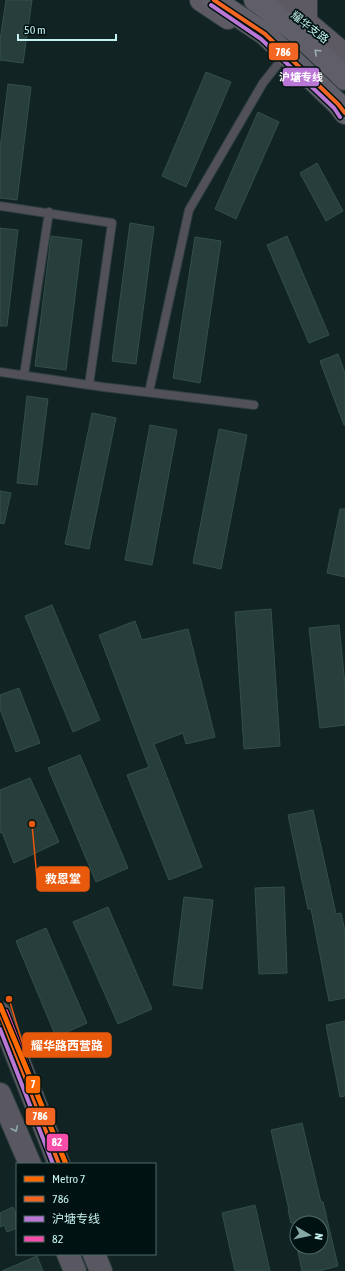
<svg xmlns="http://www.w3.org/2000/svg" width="345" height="1271" viewBox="0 0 345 1271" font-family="'Asap Condensed','Noto Sans SC',sans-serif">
<rect width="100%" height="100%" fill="#112323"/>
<!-- building -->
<path fill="#273e3b" stroke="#324f4c" d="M6,0H32L23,63L0,60V40Z
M206,72L231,82L186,187L162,176Z
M8,84L31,87L17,200L0,198V149Z
M258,112L279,122L236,219L215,209Z
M317,163L343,211L326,221L300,173Z
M130,223L154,227L136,364L112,361Z
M0,228L18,230L7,326H0Z
M51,236L82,240L66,370L35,366Z
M287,236L329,335L309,343L267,245Z
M195,237L221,241L200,383L173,378Z
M338,354L345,373V425H344L320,361Z
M27,396L48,399L37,485L17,483Z
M92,413L116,418L89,549L65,544Z
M150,425L177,430L152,565L125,560Z
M219,429L247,435L221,569L193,563Z
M0,491L11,493L4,524L0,523Z
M340,509H345V577L327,573Z
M52,605L100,720L73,732L25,616Z
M271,609L280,746L244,749L235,612Z
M135,621L142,640L188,629L215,737L186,744L183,733L154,744L202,867L169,880L127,775L149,767L99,635Z
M339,625L345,685V725L320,728L309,628Z
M19,688L40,743L16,752L0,709V695Z
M80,755L128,868L96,882L48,768Z
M30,778L59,842L14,863L2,832L0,833V790Z
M313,810L336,914L341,913L345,931V998L329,1001L311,909H308L288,815Z
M284,887L287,973L259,974L255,888Z
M184,897L213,900L202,989L173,985Z
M108,907L152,1009L118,1024L73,922Z
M46,928L87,1023L56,1037L16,941Z
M345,1021V1096L340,1097L326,1025Z
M302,1123L321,1202H323L338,1266L319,1271H302L297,1247H321V1223H291L288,1210H289L271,1130Z
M255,1205L270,1271H235L222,1213Z
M13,1207L17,1218V1228L7,1232L4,1225L0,1227V1213Z
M37,1256L43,1271H2Z"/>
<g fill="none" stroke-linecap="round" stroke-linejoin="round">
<!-- lane casing -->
<g stroke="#2c3e3e" stroke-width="10">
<path id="lane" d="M0,206L112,223L89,385
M0,372L103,387L254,405
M24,375L49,212
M149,392L189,210L263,83L282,59"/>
</g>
<!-- secondary casing -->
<g stroke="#2c3e3e" stroke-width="24">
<path id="secondary" d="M201,0L228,18
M275,0L306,22L345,55
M306,0V22"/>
</g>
<!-- primary casing -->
<g stroke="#2c3e3e" stroke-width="24">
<path id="primary" d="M0,1013L59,1164
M0,1094L30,1164
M68,1254L75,1271
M94,1254L101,1271"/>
</g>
<!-- highway casing -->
<g stroke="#2c3e3e" stroke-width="24">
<path id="highway" d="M214,0L265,34L338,104L345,113
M255,0C288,22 317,51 345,79"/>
</g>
<!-- lane -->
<use href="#lane" stroke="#525058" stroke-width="8"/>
<!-- secondary -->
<use href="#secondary" stroke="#5e5a64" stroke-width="22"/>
<!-- primary -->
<use href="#primary" stroke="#595862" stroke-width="22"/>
<!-- highway -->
<use href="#highway" stroke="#605e68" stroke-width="22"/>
<!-- bus-1 casing -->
<g stroke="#001211" stroke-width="7">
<path id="bus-1" d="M214,0L265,34L338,104L345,113
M0,1013L59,1164"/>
</g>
<!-- bus-2 casing -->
<g stroke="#001211" stroke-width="7">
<path id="bus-2" d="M211,5L261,39L334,108L340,117
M0,1029L53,1164"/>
</g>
<!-- bus-3 casing -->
<g stroke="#001211" stroke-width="7">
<path id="bus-3" d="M6,1011L65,1162"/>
</g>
<!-- bus-1 -->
<use href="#bus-1" stroke="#f26522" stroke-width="4"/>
<!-- bus-2 -->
<use href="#bus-2" stroke="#ba77d6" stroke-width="4"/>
<!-- bus-3 -->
<use href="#bus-3" stroke="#f54da8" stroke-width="4"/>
<!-- metro-1 casing -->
<g stroke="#001211" stroke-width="8">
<path id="metro-1" d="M0,1005L66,1164"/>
</g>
<!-- metro-1 -->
<use href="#metro-1" stroke="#ff6900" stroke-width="5"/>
</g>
<!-- one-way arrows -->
<defs><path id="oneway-chevron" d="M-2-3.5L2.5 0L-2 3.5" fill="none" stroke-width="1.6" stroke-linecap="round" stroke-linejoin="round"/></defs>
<use stroke="#98afb3" href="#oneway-chevron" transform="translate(317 52) rotate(-137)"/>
<use stroke="#8fa4a9" href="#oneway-chevron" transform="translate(15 1129) rotate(67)"/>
<g text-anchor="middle" stroke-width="3.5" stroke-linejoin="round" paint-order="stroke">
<!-- street labels -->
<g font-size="11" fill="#c5f1f0" stroke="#001211">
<text transform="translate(310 27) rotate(38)" y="4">耀华支路</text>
</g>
</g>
<!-- callouts -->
<path fill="none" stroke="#e8590c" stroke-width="1.5" d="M32 824L37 879M9 999L23 1045"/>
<g fill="#e8590c" stroke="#001211" stroke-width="1.5">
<circle cx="32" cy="824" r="4"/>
<circle cx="9" cy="999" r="4"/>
</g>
<g fill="#e8590c" stroke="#e8590c" stroke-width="1.5">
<rect x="37" y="867" width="52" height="24" rx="4"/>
<rect x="23" y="1033" width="88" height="24" rx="4"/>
</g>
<g font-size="12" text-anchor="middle" font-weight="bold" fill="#fff">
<text x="63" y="883">救恩堂</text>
<text x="67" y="1050">耀华路西营路</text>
</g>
<g stroke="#001211" stroke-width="1.5">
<rect x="268" y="42" width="31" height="19" rx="4" fill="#f26522"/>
<rect x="282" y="67" width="38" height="20" rx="4" fill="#ba77d6"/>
<rect x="25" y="1075" width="16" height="19" rx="4" fill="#ff6900"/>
<rect x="25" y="1107" width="31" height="19" rx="4" fill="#f26522"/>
<rect x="46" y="1133" width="23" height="19" rx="4" fill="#f54da8"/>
</g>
<g font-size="11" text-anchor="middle" font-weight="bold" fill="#fff">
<text x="283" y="56">786</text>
<text x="301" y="81">沪塘专线</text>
<text x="33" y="1088">7</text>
<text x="40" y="1120">786</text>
<text x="57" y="1146">82</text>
</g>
<!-- legend -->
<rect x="16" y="1163" width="140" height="92" fill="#001211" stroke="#4f6b6a"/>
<rect x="24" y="1176" width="20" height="6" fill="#ff6900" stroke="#4f6b6a"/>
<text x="52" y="1183" font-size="12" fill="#c5f1f0">Metro 7</text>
<rect x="24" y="1196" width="20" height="6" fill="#f26522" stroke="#4f6b6a"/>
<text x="52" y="1203" font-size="12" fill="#c5f1f0">786</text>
<rect x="24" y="1216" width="20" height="6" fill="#ba77d6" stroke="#4f6b6a"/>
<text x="52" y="1223" font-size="12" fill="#c5f1f0">沪塘专线</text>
<rect x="24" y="1236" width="20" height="6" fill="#f54da8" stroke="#4f6b6a"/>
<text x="52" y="1243" font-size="12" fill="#c5f1f0">82</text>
<!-- north arrow -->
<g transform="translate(309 1235) rotate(99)"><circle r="19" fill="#001211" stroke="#4f6b6a"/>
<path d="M0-3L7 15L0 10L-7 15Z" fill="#86a9a8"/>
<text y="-6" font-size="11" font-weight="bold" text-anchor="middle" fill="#c5f1f0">N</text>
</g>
<!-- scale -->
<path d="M18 34v6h98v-6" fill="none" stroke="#c5f1f0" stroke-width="2"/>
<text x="24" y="34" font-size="12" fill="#c5f1f0" stroke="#001211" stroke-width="3" paint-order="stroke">50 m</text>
</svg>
